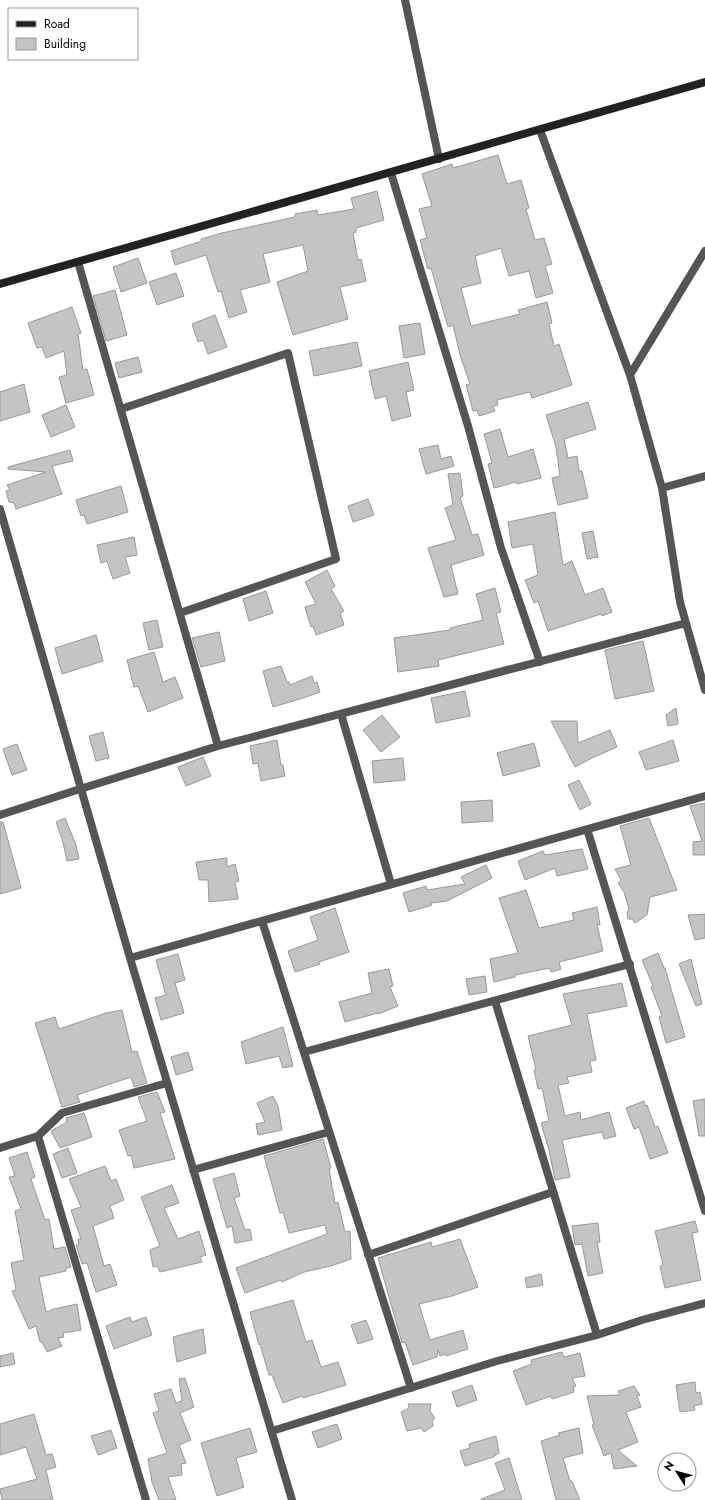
<svg xmlns="http://www.w3.org/2000/svg" width="705" height="1500" viewBox="0 0 705 1500" font-family="Jost,sans-serif">
<rect width="100%" height="100%" fill="#fff"/>
<!-- building -->
<path fill="#c4c4c4" stroke="#999" d="M498,155L507,184L521,180L529,208L526,209L535,240L544,238L552,264L545,266L553,293L536,298L529,271L509,276L501,248L475,256L481,283L461,288L471,326L520,314L518,310L547,302L552,323L549,324L554,346L559,344L572,385L532,398L530,392L497,400L498,405L493,406L495,411L479,416L477,410L473,411L466,385L470,384L460,355L453,325L448,327L431,268L428,269L420,240L427,238L419,209L432,206L422,174L452,164L453,168Z
M377,191L384,220L356,228V232L353,233L358,260L361,259L366,281L340,287L348,319L293,335L277,282L308,271L303,245L263,254L270,282L240,290L247,312L229,318L221,291L218,292L206,255L175,265L171,251L202,241L201,239L222,233L295,217V214L317,210L318,215L354,209L351,198Z
M138,258L147,283L121,292L113,267Z
M176,273L184,296L157,305L149,282Z
M115,290L127,335L106,341L93,296Z
M72,307L81,333L78,334L83,370L87,369L94,395L66,403L59,377L67,375L64,351L46,358L42,347L37,348L28,323Z
M215,315L227,347L208,354L203,340L198,342L192,324Z
M420,323L425,354L404,358L399,326Z
M357,342L362,366L314,376L309,351Z
M138,357L142,372L119,378L115,363Z
M408,362L414,390L406,392L411,416L392,421L386,396L375,399L369,371Z
M24,384L30,412L0,421V392Z
M588,402L596,429L564,439L568,458L577,456L579,471H582L588,498L558,505L552,478L560,476L556,447L546,415Z
M66,405L75,427L51,437L42,415Z
M500,429L508,457L533,449L541,478L517,484L516,482L494,488L488,464L492,463L484,434Z
M438,445L441,459L451,456L454,466L426,474L419,449Z
M70,450L73,461L52,466L62,494L16,509L14,503L9,502L6,491L10,490L7,485L46,472L8,469V467Z
M460,473L463,496L460,497L472,535L478,534L484,555L451,565L458,594L444,597L428,548L456,540L445,508L453,505L448,474Z
M121,486L128,512L87,524L84,515L81,516L76,500Z
M368,499L374,515L353,522L348,506Z
M555,512L563,565L572,561L585,595L603,588L612,612L602,616L601,614L548,631L538,601L534,603L525,580L538,575L533,544L512,548L508,522Z
M593,531L598,557L587,559L582,533Z
M134,537L137,555L125,557L130,573L113,579L107,561L101,563L97,545Z
M327,570L335,586L331,589L344,611L340,613L344,625L316,635L313,626L311,627L305,607L316,604L305,582Z
M495,588L501,612L496,613L504,644L438,660L439,666L398,672L394,638L450,630V628L483,620L476,594Z
M266,591L273,613L249,621L243,599Z
M157,620L163,647L149,650L143,623Z
M219,632L225,661L201,667L192,638Z
M96,635L103,661L62,674L55,648Z
M643,641L654,691L615,699L605,650Z
M154,652L163,682L175,677L183,698L148,712L138,686L134,687L127,660Z
M281,666L287,682H289L290,685L312,676L314,683L317,682L320,692L303,698L273,707L263,671Z
M465,691L470,716L436,723L431,698Z
M676,708L678,724L668,726L666,715Z
M382,715L400,737L381,752L363,730Z
M551,721H577L578,743L610,730L617,747L592,758L575,767Z
M103,732L109,758L96,761L89,736Z
M277,740L281,765H283L285,776L261,781L258,763L253,764L250,746Z
M673,740L679,761L646,770L639,752Z
M534,743L540,766L503,776L497,753Z
M17,744L27,770L12,775L3,749Z
M203,757L211,776L186,786L178,767Z
M403,758L405,780L374,783L372,761Z
M579,780L591,804L580,810L568,785Z
M492,800L493,821L462,823L461,802Z
M705,803V855H693V842L702,841L690,806Z
M65,818L76,845L79,859L67,861L63,842L56,822Z
M649,818L677,890L650,897L647,915L635,923L632,919H628L627,913L629,909L624,892L618,883L621,880L615,869L631,865L620,826Z
M0,822H3L21,888L0,894Z
M582,849L588,869L557,876L555,868L525,880L518,861L543,851L545,855Z
M227,858V867L235,864L239,881L235,882L238,899L209,902L208,880H199L196,862Z
M486,865L492,878L447,901L431,903L432,905L409,912L403,893L426,886L427,890L465,884L461,877Z
M526,890L539,928L574,920L572,913L597,907L600,925L597,924L603,951L559,962L561,969L551,972L550,968L515,975V977L494,982L490,959L518,953L499,898Z
M335,908L349,952L319,962L320,964L295,972L288,951L318,940L310,917Z
M705,914V938L695,940L688,915Z
M658,953L664,968H665L685,1037L666,1043L659,1017L662,1016L651,987L653,986L642,960Z
M178,954L185,980L175,983L184,1013L161,1020L155,998L166,995L156,960Z
M691,959L702,1004L696,1006L679,964Z
M389,969L393,986L390,987L398,1006L378,1014V1013L345,1022L339,1002L372,993L368,973Z
M485,976L487,992L469,995L466,979Z
M622,983L627,1006L587,1014L596,1060L590,1061L592,1072L567,1077L569,1083L558,1085L565,1116L580,1112L581,1120L609,1112L616,1136L604,1139L602,1132L562,1140L570,1177L555,1180L549,1150L541,1123L549,1121L542,1088L538,1089L534,1070H536L528,1036L572,1025L563,994Z
M122,1010L132,1052L137,1051L147,1083L134,1087L131,1077L77,1095L80,1102L62,1107L35,1023L55,1017L59,1029L106,1013Z
M283,1027L293,1066L283,1068L279,1056L246,1064L241,1042Z
M188,1052L193,1070L176,1075L171,1057Z
M157,1092L165,1112L160,1113L175,1159L134,1168L131,1155L128,1156L119,1130L147,1121L138,1097Z
M273,1096L278,1106L282,1130L258,1135L256,1124L265,1122L257,1103Z
M705,1099V1136H699L693,1101Z
M644,1101L645,1106L647,1105L655,1127L658,1126L668,1153L650,1159L639,1127L634,1129L626,1108Z
M84,1113L92,1137L60,1148L51,1131L67,1122L66,1118Z
M323,1139L331,1168L329,1169L335,1203L338,1202L345,1232L350,1231L351,1259L331,1266L304,1272L282,1282L281,1280L245,1293L236,1268L327,1234L325,1225L289,1233L283,1212L280,1213L264,1156Z
M68,1148L77,1173L62,1178L53,1154Z
M27,1152L35,1177L31,1179L45,1220L49,1219L54,1249L65,1247L71,1267L66,1268V1271L39,1277L46,1312L54,1309L77,1304L81,1330L63,1333L64,1337L58,1338L62,1346L47,1352L42,1342H40L36,1326L29,1329L12,1291L16,1290L11,1263L24,1260L15,1211L21,1209L9,1177L15,1176L9,1158Z
M105,1166L111,1181L116,1179L124,1200L110,1206L114,1218L93,1226L104,1266L110,1264L117,1285L96,1292L87,1263L82,1264L76,1245H79L78,1239H81L71,1210L81,1207L69,1179Z
M234,1173L240,1196L234,1198L245,1230L250,1229L252,1240L235,1243L232,1226L227,1228L213,1179Z
M172,1185L179,1203L164,1208L178,1239L199,1231L206,1255L200,1257L202,1262L160,1272L157,1266L153,1267L150,1250L160,1246L141,1197Z
M695,1221L698,1232L692,1233L701,1280L665,1288L660,1266L663,1265L655,1231Z
M598,1223L600,1242H597L603,1273L588,1276L582,1244L575,1245L572,1226Z
M460,1239L478,1287L452,1296L419,1304L430,1340L463,1330L468,1349L446,1356L445,1354L440,1356L438,1350L437,1357L413,1365L405,1342L402,1343L378,1258L431,1242L432,1247Z
M541,1274L543,1285L527,1288L525,1278Z
M293,1300L306,1342L312,1340L321,1367L338,1362L346,1385L303,1398L302,1396L283,1403L272,1375H269L260,1344L259,1345L250,1312Z
M130,1317L132,1322L146,1317L152,1335L114,1349L106,1326Z
M366,1320L373,1339L358,1344L351,1325Z
M203,1329L206,1353L177,1362L173,1337Z
M562,1352L564,1357L580,1353L585,1376L572,1378L576,1386L573,1387L574,1392L552,1399L551,1396L526,1405L513,1371L532,1364L531,1360Z
M13,1353L15,1364L0,1367V1356Z
M185,1378L194,1407L180,1413L191,1440L179,1445L186,1463L181,1464L182,1475L168,1477L176,1500H159L152,1482L148,1459L167,1453L153,1413L159,1411L154,1394L171,1389L176,1403L182,1401L179,1379Z
M695,1382L696,1393L700,1392L702,1404L694,1406L695,1410L680,1412L676,1385Z
M472,1385L477,1400L457,1407L452,1392Z
M634,1386L640,1395L637,1396L641,1407L626,1412L638,1442L618,1450L637,1466L614,1469L611,1453L604,1456L592,1425H594L587,1396L620,1395L618,1391Z
M408,1404H431L430,1411L435,1418L432,1421L433,1426L424,1432L421,1428L407,1431L401,1412L409,1408Z
M34,1414L46,1455L52,1454L56,1467L46,1470L53,1500H2L0,1489L37,1479L26,1447L0,1455V1424Z
M337,1424L342,1439L318,1448L312,1432Z
M250,1428L257,1452L236,1458L244,1487L217,1496L201,1443Z
M579,1428L583,1453L563,1458L570,1481H572L580,1500H556L541,1441L560,1435L558,1433Z
M111,1430L117,1448L98,1455L91,1436Z
M496,1436L499,1453L493,1457L465,1466L460,1451L470,1448L469,1444Z
M509,1458L522,1500H481V1499L505,1490L495,1463Z"/>
<g fill="none" stroke-linecap="round" stroke-linejoin="round">
<!-- street -->
<path stroke="#555" stroke-width="8" d="M405,0L439,159
M540,130L630,375L662,488L680,602L705,690
M391,173L468,426L501,548L540,662
M78,262L218,746
M630,375L705,251
M121,409L288,353L336,559L180,613
M662,488L705,476
M0,509L130,958L292,1500
M341,714L391,884
M0,815L80,789L218,746L686,623
M587,829L705,1211
M262,921L411,1388
M130,958L705,796
M495,1001L597,1335
M304,1052L630,964
M38,1136L146,1500
M0,1148L38,1136L62,1113L167,1083
M193,1170L329,1132
M368,1255L553,1192
M272,1431L497,1361L597,1335L642,1320L705,1303"/>
<!-- secondary -->
<path stroke="#222" stroke-width="8" d="M0,284L705,82"/>
</g>
<!-- legend -->
<rect x="8" y="8" width="130" height="52" fill="#ffffff" stroke="#999999"/>
<rect x="16" y="21" width="20" height="6" fill="#222222" stroke="#999999"/>
<text x="44" y="28" font-size="12" fill="#000000">Road</text>
<rect x="16" y="38" width="20" height="12" fill="#c4c4c4" stroke="#999999"/>
<text x="44" y="48" font-size="12" fill="#000000">Building</text>
<!-- north arrow -->
<g transform="translate(677 1472) rotate(306)"><circle r="19" fill="#ffffff" stroke="#999999"/>
<path d="M0-3L7 15L0 10L-7 15Z" fill="#000000"/>
<text y="-6" font-size="11" font-weight="bold" text-anchor="middle" fill="#000000">N</text>
</g>
</svg>
